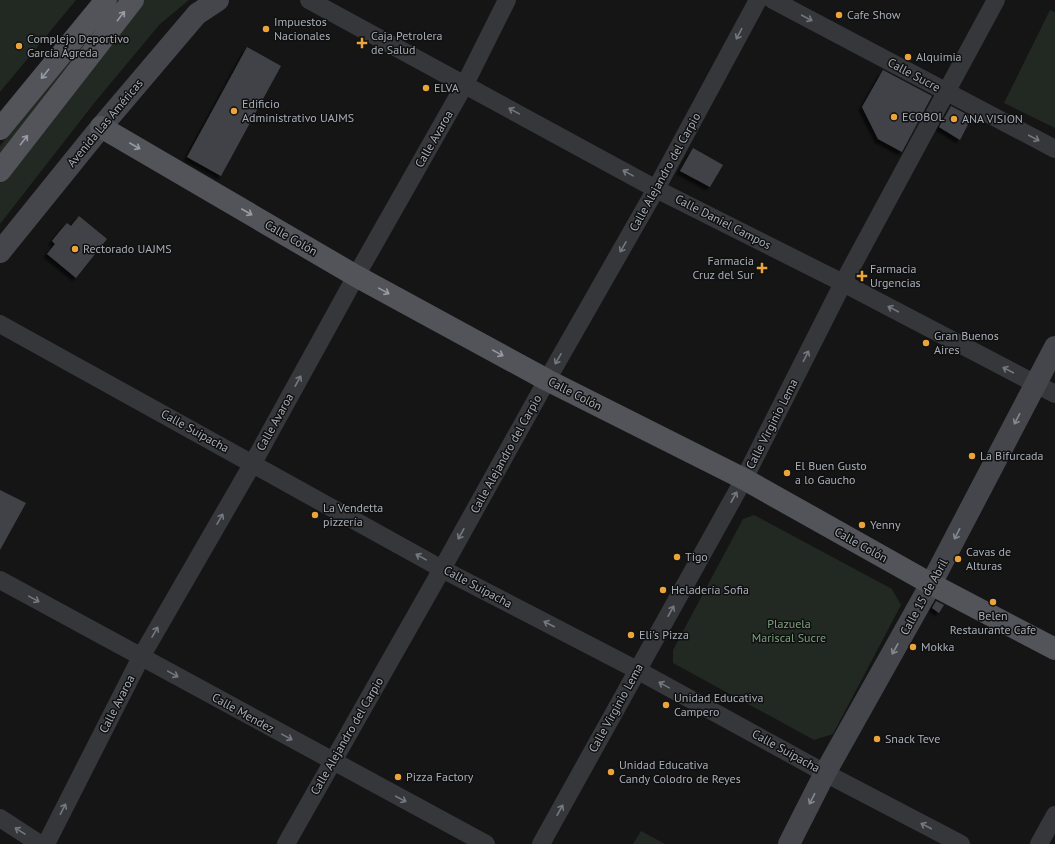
<svg xmlns="http://www.w3.org/2000/svg" width="1055" height="844" viewBox="0 0 1055 844" font-family="'PT Sans',sans-serif">
<defs>
<filter id="shadow"><feDropShadow dx="-3.5" dy="3.5" stdDeviation="1" flood-color="#0009"/></filter>
</defs>
<rect width="100%" height="100%" fill="#151516"/>
<!-- green -->
<path fill="#212922" d="M0,0H76L0,92Z
M115,0H125L0,159V146Z
M141,0H189L160,24L95,102L0,224V183Z
M1050,10L1055,12V128L1004,103Z
M754,515L892,589L901,605L833,734L814,740L673,663V650L743,519Z
M641,831L665,844H633Z"/>
<!-- building -->
<path fill="#414346" filter="url(#shadow)" d="M247,47L281,66L221,176L187,157Z
M883,70L932,96L902,152L878,139L862,107Z
M951,106L972,117L960,140L939,127Z
M693,148L723,165L710,187L680,171Z
M79,216L107,239L76,278L47,254L55,244L52,241L60,231L67,223L71,226Z
M0,490L26,503L0,550Z
M936,601L944,605L939,613L932,608Z"/>
<g fill="none" stroke-linecap="round" stroke-linejoin="round">
<!-- street -->
<path stroke="#36373b" stroke-width="18" d="M309,0L656,189L843,283L1055,394
M773,0L1055,149
M0,324L442,569L637,670L825,773L961,844
M0,580L486,844
M0,818L40,844
M46,844L141,657L253,463L356,276L465,84L507,0
M286,844L442,569L547,380L656,189L758,0
M541,844L744,479L843,283L996,0
M1039,844L1055,815"/>
<!-- secondary -->
<path stroke="#44464b" stroke-width="22" d="M0,252L101,127L197,14L218,0
M789,844L825,773L931,584L1055,347"/>
<!-- primary -->
<path stroke="#52545a" stroke-width="22" d="M101,127L356,276L547,380L744,479L931,584L1055,649
M0,129L106,0
M0,171L133,0"/>
</g>
<!-- one-way arrows -->
<defs><path id="oneway-shaft" d="M-6 0H5M1.5-3L5.5 0L1.5 3" fill="none" stroke-width="1.6" stroke-linecap="round" stroke-linejoin="round"/></defs>
<g stroke="#969ba4">
<use href="#oneway-shaft" transform="translate(121 16) rotate(-52)"/>
<use href="#oneway-shaft" transform="translate(45 74) rotate(129)"/>
<use href="#oneway-shaft" transform="translate(24 140) rotate(-52)"/>
<use href="#oneway-shaft" transform="translate(135 146) rotate(30)"/>
<use href="#oneway-shaft" transform="translate(247 212) rotate(30)"/>
<use href="#oneway-shaft" transform="translate(384 291) rotate(29)"/>
<use href="#oneway-shaft" transform="translate(498 353) rotate(29)"/>
</g>
<g stroke="#74787f">
<use href="#oneway-shaft" transform="translate(807 18) rotate(28)"/>
<use href="#oneway-shaft" transform="translate(739 34) rotate(118)"/>
<use href="#oneway-shaft" transform="translate(514 111) rotate(-151)"/>
<use href="#oneway-shaft" transform="translate(1034 138) rotate(28)"/>
<use href="#oneway-shaft" transform="translate(628 173) rotate(-151)"/>
<use href="#oneway-shaft" transform="translate(623 247) rotate(120)"/>
<use href="#oneway-shaft" transform="translate(893 309) rotate(-152)"/>
<use href="#oneway-shaft" transform="translate(806 356) rotate(-63)"/>
<use href="#oneway-shaft" transform="translate(558 359) rotate(120)"/>
<use href="#oneway-shaft" transform="translate(1008 370) rotate(-152)"/>
<use href="#oneway-shaft" transform="translate(298 381) rotate(-61)"/>
<use href="#oneway-shaft" transform="translate(734 497) rotate(-61)"/>
<use href="#oneway-shaft" transform="translate(220 519) rotate(-60)"/>
<use href="#oneway-shaft" transform="translate(461 534) rotate(119)"/>
<use href="#oneway-shaft" transform="translate(421 557) rotate(-151)"/>
<use href="#oneway-shaft" transform="translate(34 599) rotate(29)"/>
<use href="#oneway-shaft" transform="translate(671 611) rotate(-61)"/>
<use href="#oneway-shaft" transform="translate(549 624) rotate(-153)"/>
<use href="#oneway-shaft" transform="translate(155 632) rotate(-60)"/>
<use href="#oneway-shaft" transform="translate(173 674) rotate(29)"/>
<use href="#oneway-shaft" transform="translate(664 685) rotate(-151)"/>
<use href="#oneway-shaft" transform="translate(287 737) rotate(29)"/>
<use href="#oneway-shaft" transform="translate(401 799) rotate(28)"/>
<use href="#oneway-shaft" transform="translate(63 809) rotate(-63)"/>
<use href="#oneway-shaft" transform="translate(560 810) rotate(-61)"/>
<use href="#oneway-shaft" transform="translate(926 826) rotate(-152)"/>
<use href="#oneway-shaft" transform="translate(20 831) rotate(-148)"/>
</g>
<g stroke="#848991">
<use href="#oneway-shaft" transform="translate(1017 419) rotate(117)"/>
<use href="#oneway-shaft" transform="translate(957 534) rotate(117)"/>
<use href="#oneway-shaft" transform="translate(895 649) rotate(119)"/>
<use href="#oneway-shaft" transform="translate(812 799) rotate(117)"/>
</g>
<!-- markers -->
<g fill="#eaa439" stroke="#101011" stroke-width="1.5">
<circle cx="839" cy="15" r="4"/>
<circle cx="266" cy="29" r="4"/>
<path d="M360 37h4v4h4v4h-4v4h-4v-4h-4v-4h4z"/>
<circle cx="19" cy="46" r="4"/>
<circle cx="908" cy="57" r="4"/>
<circle cx="426" cy="88" r="4"/>
<circle cx="234" cy="111" r="4"/>
<circle cx="894" cy="117" r="4"/>
<circle cx="954" cy="119" r="4"/>
<circle cx="75" cy="249" r="4"/>
<path d="M760 262h4v4h4v4h-4v4h-4v-4h-4v-4h4z"/>
<path d="M860 270h4v4h4v4h-4v4h-4v-4h-4v-4h4z"/>
<circle cx="926" cy="343" r="4"/>
<circle cx="972" cy="456" r="4"/>
<circle cx="787" cy="473" r="4"/>
<circle cx="315" cy="515" r="4"/>
<circle cx="862" cy="525" r="4"/>
<circle cx="677" cy="557" r="4"/>
<circle cx="958" cy="559" r="4"/>
<circle cx="663" cy="590" r="4"/>
<circle cx="993" cy="602" r="4"/>
<circle cx="631" cy="635" r="4"/>
<circle cx="913" cy="647" r="4"/>
<circle cx="666" cy="705" r="4"/>
<circle cx="877" cy="739" r="4"/>
<circle cx="611" cy="772" r="4"/>
<circle cx="398" cy="777" r="4"/>
</g>
<g text-anchor="middle" stroke-width="3" stroke-linejoin="round" paint-order="stroke">
<!-- poi labels -->
<g font-size="12" fill="#a7adb6" stroke="#101011" text-anchor="start">
<text x="847" y="19">Cafe Show</text>
<text x="274" y="26">Impuestos<tspan x="274" dy="14">Nacionales</tspan></text>
<text x="371" y="40">Caja Petrolera<tspan x="371" dy="14">de Salud</tspan></text>
<text x="27" y="43">Complejo Deportivo<tspan x="27" dy="14">García Ágreda</tspan></text>
<text x="916" y="61">Alquimia</text>
<text x="434" y="92">ELVA</text>
<text x="242" y="108">Edificio<tspan x="242" dy="14">Administrativo UAJMS</tspan></text>
<text x="902" y="121">ECOBOL</text>
<text x="962" y="123">ANA VISION</text>
<text x="83" y="253">Rectorado UAJMS</text>
<text x="754" y="265" text-anchor="end">Farmacia<tspan x="754" dy="14">Cruz del Sur</tspan></text>
<text x="870" y="273">Farmacia<tspan x="870" dy="14">Urgencias</tspan></text>
<text x="934" y="340">Gran Buenos<tspan x="934" dy="14">Aires</tspan></text>
<text x="980" y="460">La Bifurcada</text>
<text x="795" y="470">El Buen Gusto<tspan x="795" dy="14">a lo Gaucho</tspan></text>
<text x="323" y="512">La Vendetta<tspan x="323" dy="14">pizzería</tspan></text>
<text x="870" y="529">Yenny</text>
<text x="966" y="556">Cavas de<tspan x="966" dy="14">Alturas</tspan></text>
<text x="685" y="561">Tigo</text>
<text x="671" y="594">Heladería Sofia</text>
<text x="993" y="620" text-anchor="middle">Belen<tspan x="993" dy="14">Restaurante Cafe</tspan></text>
<text x="639" y="639">Eli's Pizza</text>
<text x="921" y="651">Mokka</text>
<text x="674" y="702">Unidad Educativa<tspan x="674" dy="14">Campero</tspan></text>
<text x="885" y="743">Snack Teve</text>
<text x="619" y="769">Unidad Educativa<tspan x="619" dy="14">Candy Colodro de Reyes</tspan></text>
<text x="406" y="781">Pizza Factory</text>
</g>
<!-- street labels -->
<g font-size="12" fill="#a7adb6" stroke="#101011">
<text transform="translate(914 75) rotate(28)" y="4">Calle Sucre</text>
<text transform="translate(105 123) rotate(-50)" y="4">Avenida Las Américas</text>
<text transform="translate(434 139) rotate(-60)" y="4">Calle Avaroa</text>
<text transform="translate(665 172) rotate(-61)" y="4">Calle Alejandro del Carpio</text>
<text transform="translate(723 222) rotate(27)" y="4">Calle Daniel Campos</text>
<text transform="translate(291 238) rotate(30)" y="4">Calle Colón</text>
<text transform="translate(575 394) rotate(27)" y="4">Calle Colón</text>
<text transform="translate(275 422) rotate(-61)" y="4">Calle Avaroa</text>
<text transform="translate(772 424) rotate(-63)" y="4">Calle Virginio Lema</text>
<text transform="translate(195 431) rotate(29)" y="4">Calle Suipacha</text>
<text transform="translate(506 454) rotate(-61)" y="4">Calle Alejandro del Carpio</text>
<text transform="translate(861 545) rotate(29)" y="4">Calle Colón</text>
<text transform="translate(478 587) rotate(28)" y="4">Calle Suipacha</text>
<text transform="translate(924 597) rotate(-61)" y="4">Calle 15 de Abril</text>
<text transform="translate(117 704) rotate(-63)" y="4">Calle Avaroa</text>
<text transform="translate(616 708) rotate(-61)" y="4">Calle Virginio Lema</text>
<text transform="translate(243 713) rotate(29)" y="4">Calle Mendez</text>
<text transform="translate(347 736) rotate(-60)" y="4">Calle Alejandro del Carpio</text>
<text transform="translate(786 751) rotate(29)" y="4">Calle Suipacha</text>
</g>
<!-- park labels -->
<g font-size="12" fill="#7fa07f" stroke="#101011">
<text x="789" y="628">Plazuela<tspan x="789" dy="14">Mariscal Sucre</tspan></text>
</g>
</g>
</svg>
